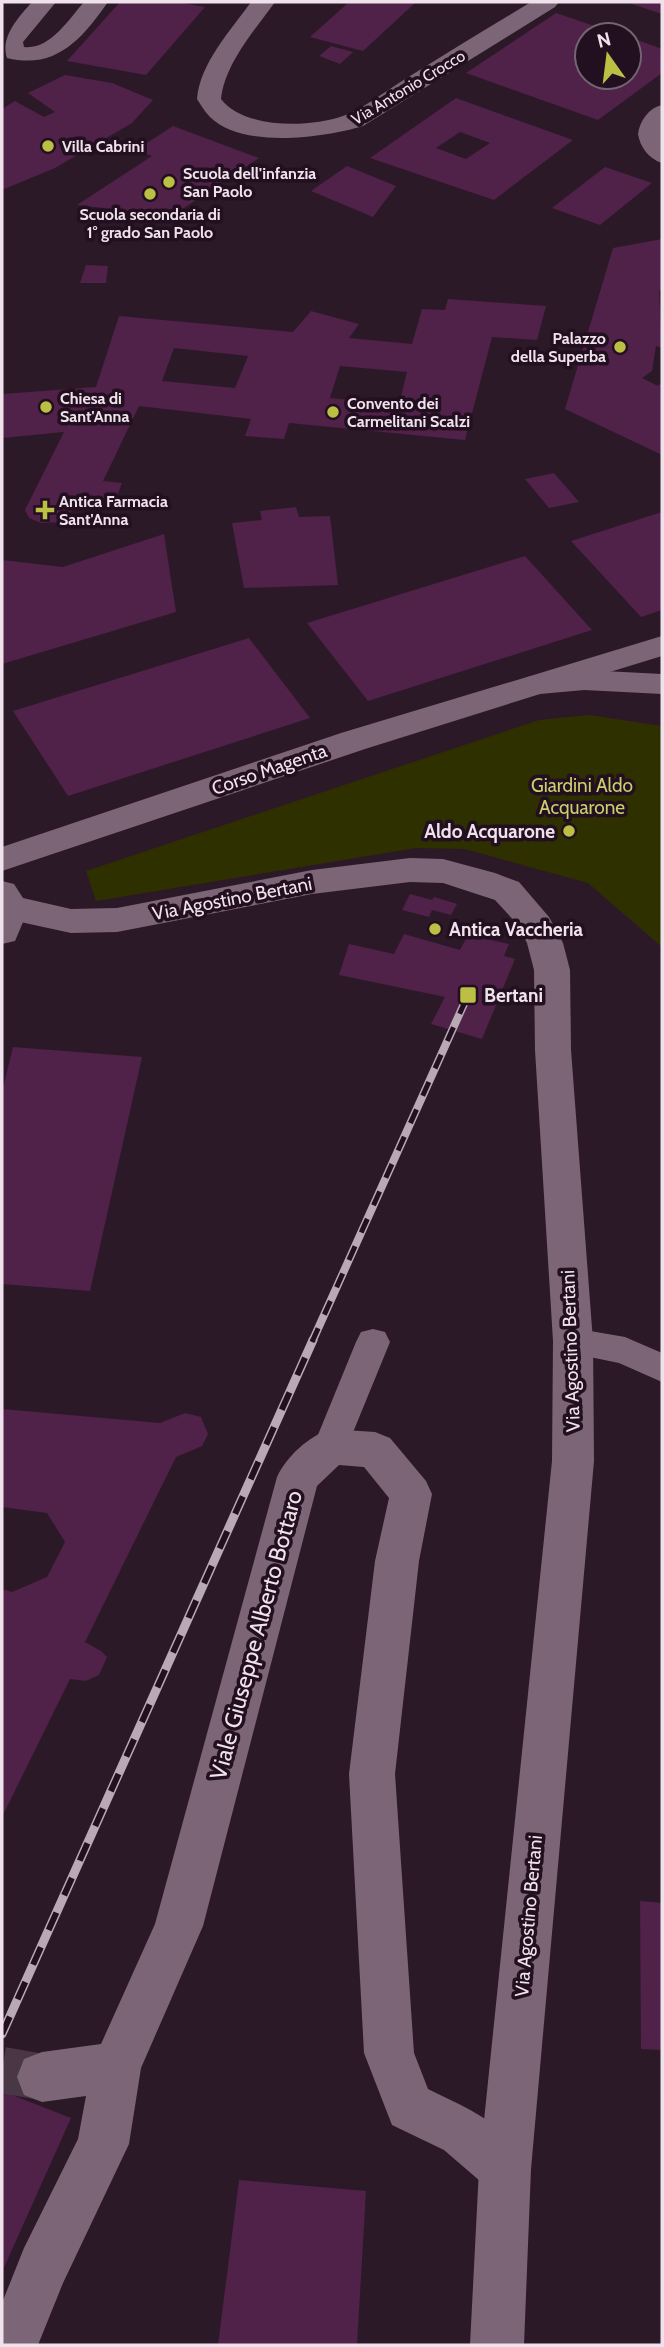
<svg xmlns="http://www.w3.org/2000/svg" width="664" height="2347" viewBox="0 0 664 2347" font-family="Cabin,sans-serif">
<rect width="100%" height="100%" fill="#2c1928"/>
<!-- green -->
<path fill="#2f3000" d="M589,715L662,726V947L588,883L465,849L416,848L96,901L86,871L539,720Z"/>
<!-- building -->
<path fill="#502149" fill-rule="evenodd" d="M120,2H177L205,7L146,75L67,61Z
M349,2H416L363,51L310,37Z
M626,2H662V14Z
M556,13L621,35H587V77H629V37L662,49V73L598,120L466,73Z
M331,46L353,52L340,64L319,56Z
M65,75L112,83L153,100L132,123L55,168L2,190V109L15,101L44,117L55,112L28,93Z
M456,98L573,140L494,200L370,158ZM460,132L490,143L466,159L436,148Z
M173,126L259,158L172,216L77,205L152,156L136,150Z
M347,166L396,186L373,217L311,191Z
M605,167L652,183L600,225L552,208Z
M662,239V291H659L662,348L656,346L652,371L642,378L658,386L662,382V454H660L565,409L613,248Z
M86,265L108,266L106,283H80Z
M448,299L546,306L537,340L492,337L465,440L289,423L284,439L245,436L251,419L139,406L103,481L122,483L114,504L78,500L65,522L41,523L29,518L25,510L64,432L2,438V394L96,387L119,316L293,332L311,311L359,324L349,338L412,344L422,309L445,310ZM174,348L248,356L235,388L162,381ZM340,366L407,372L399,405L330,398Z
M554,473L579,502L549,508L525,479Z
M296,507L299,517L330,516L338,585L244,588L232,523L262,520L260,511Z
M662,512V610L641,617L571,541Z
M164,534L176,612L2,664V560L63,567Z
M525,556L592,630L368,701L307,623Z
M249,638L310,718L68,796L13,711Z
M410,894L432,900L434,897L457,904L451,915L432,910L429,917L402,910Z
M404,934L460,950L468,935L509,944L504,956L515,959L482,1039L431,1024L445,997L339,975L349,944L394,954Z
M13,1047L142,1057L90,1291L2,1284V1092Z
M2,1409L160,1423L185,1413L201,1417L208,1434L202,1446L176,1457L85,1642L101,1651L107,1657L99,1675L86,1681L70,1679L2,1817V1589L12,1592L47,1577L65,1542L47,1513L2,1507Z
M640,1901L662,1903V2050L641,2049Z
M2,2091L71,2118L2,2272Z
M239,2180L366,2191L357,2345H218Z"/>
<g fill="none" stroke-linecap="round" stroke-linejoin="round">
<!-- street-tunnel -->
<path stroke="#493745" stroke-width="46" stroke-dasharray="46 24" stroke-linecap="butt" d="M2,2070L42,2077"/>
<!-- lane -->
<path fill="#7d6578" fill-rule="evenodd" d="M573,1328L625,1337L662,1353V1382L619,1363L561,1351L556,1341L561,1331Z
M373,1329L385,1332L390,1342L347,1447L342,1457L330,1461L318,1457L313,1447L356,1342L361,1332Z"/>
<!-- street -->
<path fill="#7d6578" fill-rule="evenodd" d="M32,2H56L23,42L24,47C50,50 69,19 84,2H108C82,39 56,70 7,58C0,37 18,18 32,2Z
M251,2H275C255,30 225,63 221,99C244,129 309,128 343,116C363,109 384,92 402,81C445,54 488,28 531,2H559L555,7L363,126C323,138 242,149 210,117C205,112 201,105 197,99C200,63 231,30 251,2Z
M662,105V163C649,159 640,147 638,134C640,120 649,108 662,105Z
M662,636V656L538,694L527,691L522,684L527,677Z
M11,896L23,899L29,908L15,941L2,944V898Z
M330,1429L375,1432L390,1438L426,1481L432,1494L419,1561L395,1774L414,2053L428,2089C467,2108 513,2127 531,2169L523,2187L505,2195L487,2187L444,2150L392,2125L364,2053L349,1774L375,1561L389,1498L364,1467L339,1465L317,1486L203,1926L141,2068L129,2144L63,2283L38,2345H2V2303L24,2248L78,2139L86,2096L42,2102L24,2095L17,2077L24,2059L42,2052L101,2044L155,1924L277,1477C287,1456 308,1437 330,1429Z"/>
<!-- secondary -->
<path fill="#7d6578" fill-rule="evenodd" d="M584,670L662,674V694L584,690L540,694L365,749L2,871V847L341,733L527,677Z
M410,858L443,859L495,873L519,882L549,917L563,943L570,970L571,1050L593,1341L594,1461L531,2169L524,2345H470L479,2169L552,1461L553,1341L535,1050L534,970L527,943L517,924L495,900L443,883L410,882L312,894L117,932L71,933L2,918V881L14,884L23,898L71,909L117,908L312,870Z"/>
<!-- rail-far1 casing -->
<g stroke="#b9a9b5" stroke-width="8">
<path id="rail-far1" d="M312,1342L468,995"/>
</g>
<!-- rail casing -->
<g stroke="#b9a9b5" stroke-width="9">
<path id="rail" d="M2,2034L313,1340"/>
</g>
<!-- rail-far1 -->
<use href="#rail-far1" stroke="#220f1f" stroke-width="5" stroke-dasharray="15" stroke-linecap="butt"/>
<!-- rail -->
<use href="#rail" stroke="#220f1f" stroke-width="6" stroke-dasharray="19" stroke-linecap="butt"/>
</g>
<!-- markers -->
<g fill="#bbc044" stroke="#220f1f" stroke-width="2.5">
<circle cx="48" cy="146" r="7"/>
<circle cx="169" cy="182" r="7"/>
<circle cx="150" cy="194" r="7"/>
<circle cx="620" cy="347" r="7"/>
<circle cx="46" cy="407" r="7"/>
<circle cx="333" cy="412" r="7"/>
<path d="M41.5 499.5h7v7h7v7h-7v7h-7v-7h-7v-7h7z"/>
<circle cx="569" cy="831" r="7"/>
<circle cx="435" cy="929" r="7"/>
<rect x="459" y="986" width="18" height="18" rx="3.5"/>
</g>
<g text-anchor="middle" stroke-width="7" stroke-linejoin="round" paint-order="stroke">
<!-- far-street labels -->
<g font-size="16" fill="#f0e2ec" stroke="#220f1f">
<text transform="translate(408 87) rotate(-31)" y="6">Via Antonio Crocco</text>
</g>
<!-- far-poi labels -->
<g font-size="16" font-weight="bold" fill="#f0e2ec" stroke="#220f1f" text-anchor="start">
<text x="62" y="152">Villa Cabrini</text>
<text x="183" y="179">Scuola dell'infanzia<tspan x="183" dy="18">San Paolo</tspan></text>
<text x="150" y="220" text-anchor="middle">Scuola secondaria di<tspan x="150" dy="18">1° grado San Paolo</tspan></text>
<text x="606" y="344" text-anchor="end">Palazzo<tspan x="606" dy="18">della Superba</tspan></text>
<text x="60" y="404">Chiesa di<tspan x="60" dy="18">Sant'Anna</tspan></text>
<text x="347" y="409">Convento dei<tspan x="347" dy="18">Carmelitani Scalzi</tspan></text>
<text x="59" y="507">Antica Farmacia<tspan x="59" dy="18">Sant'Anna</tspan></text>
</g>
<!-- street labels -->
<g font-size="19" fill="#f0e2ec" stroke="#220f1f">
<text transform="translate(269 769) rotate(-19)" y="7">Corso Magenta</text>
<text transform="translate(232 898) rotate(-11)" y="7">Via Agostino Bertani</text>
<text transform="translate(570 1351) rotate(-92)" y="7">Via Agostino Bertani</text>
<text transform="translate(528 1916) rotate(-85)" y="7">Via Agostino Bertani</text>
</g>
<!-- park labels -->
<g font-size="19" fill="#cace6e" stroke="#220f1f">
<text x="582" y="792">Giardini Aldo<tspan x="582" dy="22">Acquarone</tspan></text>
</g>
<!-- poi labels -->
<g font-size="19" font-weight="bold" fill="#f0e2ec" stroke="#220f1f" text-anchor="start">
<text x="555" y="838" text-anchor="end">Aldo Acquarone</text>
<text x="449" y="936">Antica Vaccheria</text>
<text x="484" y="1002">Bertani</text>
</g>
<!-- near-street labels -->
<g font-size="23" fill="#f0e2ec" stroke="#220f1f">
<text transform="translate(256 1635) rotate(-75)" y="8">Viale Giuseppe Alberto Bottaro</text>
</g>
</g>
<!-- border -->
<rect width="664" height="2347" fill="none" stroke="#f0e2ec" stroke-width="7"/>
<!-- north arrow -->
<g transform="translate(608 56) rotate(346)"><circle r="33" fill="#220f1f" stroke="#746371" stroke-width="2"/>
<path d="M0-5L12 26L0 18L-12 26Z" fill="#bbc044"/>
<text y="-10" font-size="19" font-weight="bold" text-anchor="middle" fill="#f0e2ec">N</text>
</g>
</svg>
